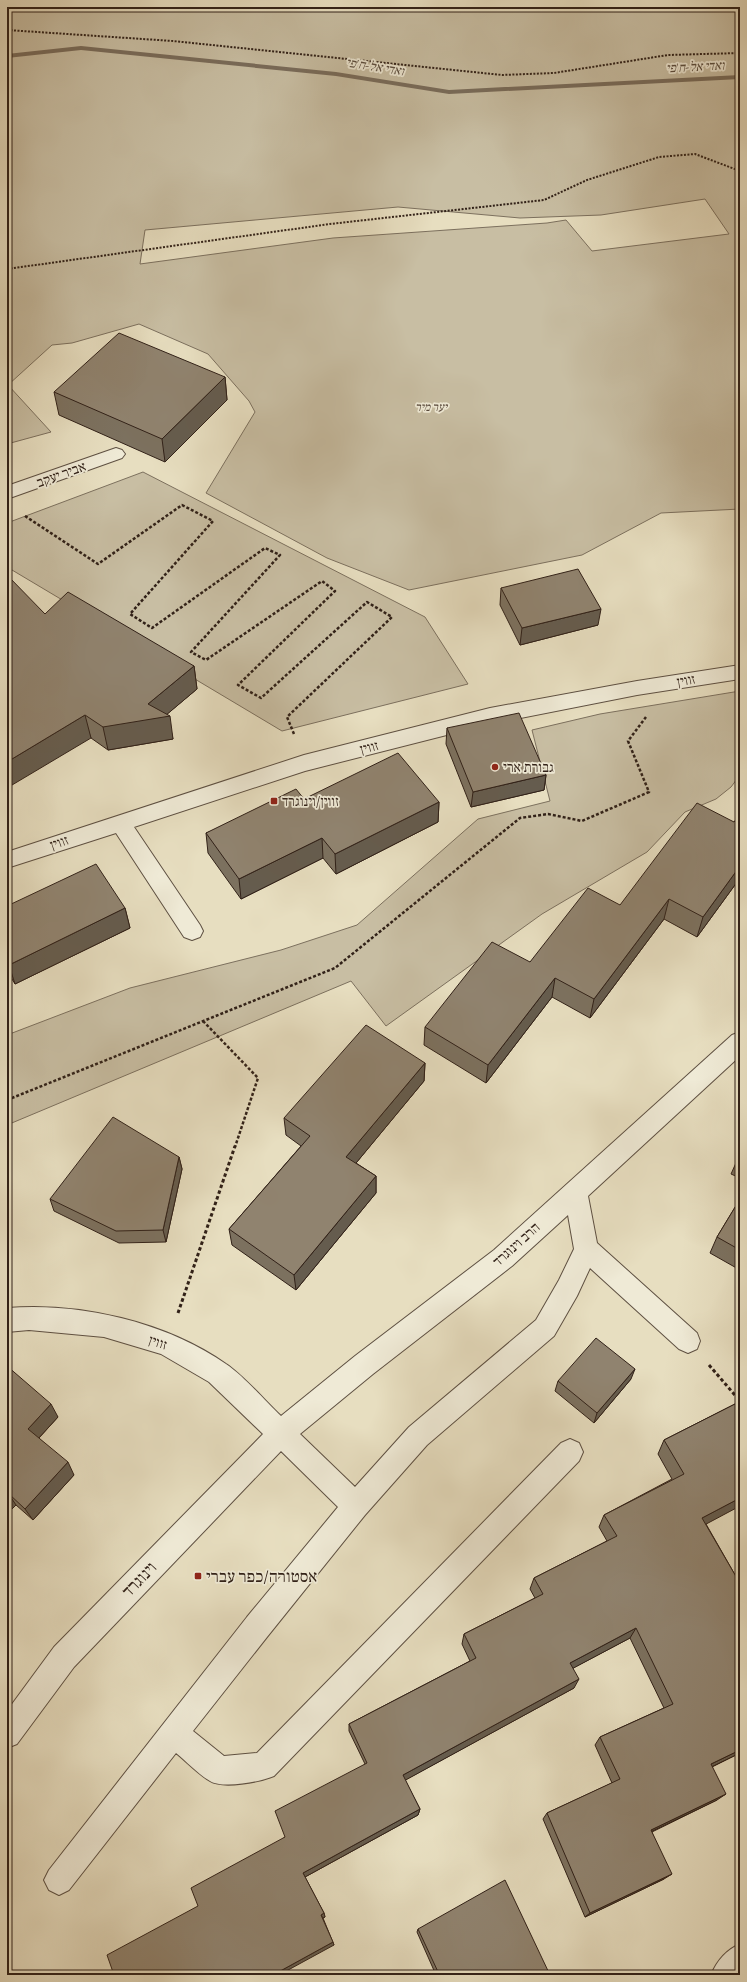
<svg xmlns="http://www.w3.org/2000/svg" width="747" height="1982" viewBox="0 0 747 1982" font-family="Alegreya,'Frank Ruhl Libre',serif">
<rect width="100%" height="100%" fill="#e7dec0"/>
<filter id="stains"><feTurbulence type="fractalNoise" baseFrequency=".005" numOctaves="4"/><feColorMatrix values="0 0 0 0 .2 0 0 0 0 .09 0 0 0 0 .02 0 0 0 .5 -.17"/></filter>
<radialGradient id="worn" r=".72"><stop offset=".6" stop-color="#630" stop-opacity="0"/><stop offset="1" stop-color="#630" stop-opacity=".3"/></radialGradient>
<!-- green -->
<path fill="#c8bea3" stroke="#7c705e" fill-rule="evenodd" d="M7,7H740V509L661,513L582,555L409,590L327,558L206,493L255,412L249,401L208,354L139,324L72,343L52,345L8,385L51,432L7,444ZM705,199L729,234L592,251L566,220L547,223L333,238L140,264L145,230L398,207L520,218L601,215Z
M143,472L425,617L468,684L282,731L7,567V523Z
M740,691V775L731,787L716,799L685,812L647,852L542,914L386,1026L351,981L7,1125V1035L130,988L281,950L357,925L478,819L550,801L532,730L600,714Z"/>
<g fill="none" stroke-linecap="round" stroke-linejoin="round">
<!-- stream -->
<path fill="#796c5b" fill-rule="evenodd" d="M81,46L336,72L449,90L740,75V79L449,94L336,76L81,50L7,58V54Z"/>
<!-- minor casing -->
<g stroke="#5e5042" stroke-width="2">
<path id="minor" d="M116,448L122,450L125,454L122,458L7,499V486Z
M740,665V679L637,695L490,724L305,771L134,827L200,925L203,931L200,937L192,940L184,937L116,833L7,868V852L304,755L490,708L637,681Z
M740,1032V1056L588,1196L597,1243L697,1333L700,1341L697,1349L688,1353L679,1349L590,1268L577,1296L554,1336L427,1445L365,1515L267,1637L193,1731L224,1756L257,1753L561,1443L570,1439L579,1443L583,1452L579,1461L274,1776C260,1782 223,1789 210,1781C198,1774 187,1762 176,1753L69,1890L59,1895L49,1890L44,1880L49,1870L247,1617L338,1507L281,1451L74,1667L17,1744L7,1748V1711L54,1647L263,1434L209,1382L161,1354L104,1337L29,1330L7,1332V1308C80,1302 166,1322 226,1364C244,1376 265,1401 281,1416L355,1356L494,1250L732,1035ZM568,1215L574,1249L559,1280L536,1320L409,1427L355,1487L300,1434L373,1374L512,1266Z
M740,1944V1975H711C717,1961 726,1950 740,1944Z"/>
</g>
<!-- path-far2 -->
<path stroke="#312118" stroke-width="2" stroke-dasharray="2 1.5" stroke-linecap="butt" d="M7,30L173,41L502,75L554,73L668,55L740,53
M7,269L330,224L544,200L587,180L659,157L695,154L740,171"/>
<!-- path-far1 -->
<path stroke="#312118" stroke-width="2.5" stroke-dasharray="3 2" stroke-linecap="butt" d="M25,516L98,564L182,505L213,521L130,614L152,628L265,548L280,555L191,652L206,660L322,581L335,591L238,685L261,698L367,602L392,617L287,717L294,734
M203,1021L258,1078L235,1147
M7,1100L335,968L520,818L548,814L582,821L649,792L628,741L646,717"/>
<!-- path -->
<path stroke="#312118" stroke-width="3" stroke-dasharray="3.5 2.5" stroke-linecap="butt" d="M178,1313L235,1146
M709,1365L740,1401"/>
<!-- minor -->
<use href="#minor" fill="#efead6" fill-rule="evenodd"/>
</g>
<!-- wall -->
<path fill="#7c715f" stroke="#312118" d="M225,377L227,400L165,462L59,415L54,392Z
M501,588L598,625L520,645L500,605Z
M45,614L194,666L197,689L167,714L173,739L108,750L91,738Z
M447,728L546,775L544,790L471,807L446,744Z
M304,799L439,802L438,822L336,874L323,858L241,899L208,853L206,833Z
M740,815V878L697,937L664,919L590,1018L552,997L486,1083L424,1045L425,1027L530,962L620,905L734,822Z
M7,906L125,908L130,928L15,984L7,971Z
M425,1063L424,1081L356,1163L376,1176V1193L296,1290L232,1245L229,1229L301,1146L286,1135L284,1118Z
M740,1154V1178L731,1174Z
M179,1157L182,1169L166,1242L119,1243L54,1211L50,1199Z
M740,1199V1270L710,1253L717,1237Z
M7,1366L58,1417L39,1438L74,1475L33,1520L16,1505L7,1514Z
M631,1379L594,1423L555,1391L558,1381Z
M735,1404L706,1524L738,1580H740V1753L712,1767L717,1800L652,1832L664,1879L585,1917L543,1819L547,1813L612,1783L595,1745L600,1737L664,1708L630,1638L573,1668L574,1688L405,1780L420,1809L418,1815L305,1877L324,1913L325,1917L323,1918L334,1945L198,1906L285,1837L365,1764L349,1731V1724L470,1661L462,1644L464,1634L535,1598L530,1589L534,1578L607,1541L599,1527L604,1515L672,1479L658,1454L664,1440Z
M418,1929L550,1975H436L417,1932Z"/>
<!-- shaded-wall -->
<path fill="#655c4e" stroke="#312118" d="M225,377L227,400L165,462L162,439Z
M601,609L598,625L520,645L522,628Z
M194,666L197,689L165,716H170L173,739L108,750L103,727L148,704Z
M85,715L91,738L7,788V762Z
M546,775L544,790L471,807L473,792Z
M439,802L438,822L336,874L335,854Z
M322,838L323,858L241,899L239,879Z
M740,866V878L697,937L703,917Z
M669,899L664,919L590,1018L594,999Z
M125,908L130,928L15,984L9,965Z
M555,978L552,997L486,1083L488,1065Z
M425,1063L424,1081L347,1174L346,1157Z
M179,1157L182,1169L166,1242L163,1230Z
M376,1176V1193L296,1290L294,1275Z
M635,1369L631,1379L594,1423L597,1413Z
M51,1404L58,1417L36,1441L28,1429Z
M68,1462L74,1475L33,1520L25,1509Z
M8,1493L16,1505L7,1514V1494Z
M740,1498V1506L695,1530L702,1518Z
M636,1628L630,1638L566,1672L570,1663Z
M579,1679L574,1688L402,1782L403,1775Z
M740,1750V1753L703,1771L711,1764Z
M726,1794L717,1800L644,1835L651,1830Z
M420,1809L418,1815L305,1877L303,1873Z
M672,1874L664,1879L585,1917L590,1913Z
M324,1913L325,1917L323,1918L321,1915Z
M333,1942L334,1945L279,1975H273Z"/>
<!-- building -->
<path fill="#90836f" stroke="#312118" d="M119,333L225,377L162,439L54,392Z
M578,569L601,609L522,628L501,588Z
M7,575L45,614L68,592L194,666L148,704L170,716L103,727L85,715L7,762Z
M519,713L546,775L473,792L447,728Z
M398,753L439,802L335,854L322,838L239,879L206,833L296,789L304,799Z
M697,803L734,822L740,815V866L703,917L669,899L594,999L555,978L488,1065L425,1027L492,942L530,962L588,888L620,905Z
M96,864L125,908L9,965L7,962V906Z
M366,1025L425,1063L346,1157L376,1176L294,1275L229,1229L310,1136L284,1118Z
M113,1117L179,1157L163,1230L116,1231L50,1199Z
M740,1199V1250L717,1237Z
M596,1338L635,1369L597,1413L558,1381Z
M7,1366L51,1404L28,1429L68,1462L25,1509L8,1493L7,1494Z
M735,1404L740,1413V1498L702,1518L738,1580H740V1750L711,1764L726,1794L651,1830L672,1874L590,1913L547,1813L620,1779L600,1737L673,1704L636,1628L570,1663L579,1679L403,1775L420,1809L303,1873L324,1913L321,1915L333,1942L273,1975H114L107,1955L198,1906L191,1888L285,1837L275,1811L367,1763L349,1724L476,1658L464,1634L543,1594L534,1578L617,1536L604,1515L684,1474L664,1440Z
M505,1880L550,1975H436L439,1974L418,1929Z"/>
<!-- markers -->
<g fill="#8f2418" stroke="#efead6" stroke-width="1.5">
<circle cx="495" cy="767" r="4"/>
<rect x="270" y="797" width="8" height="8" rx="2"/>
<rect x="194" y="1572" width="8" height="8" rx="2"/>
</g>
<g text-anchor="middle" stroke-width="3.5" stroke-linejoin="round" paint-order="stroke">
<!-- far-park labels -->
<g font-size="12" font-style="italic" fill="#57483b" stroke="#efead6">
<text x="431" y="411">יער מיר</text>
</g>
<!-- far-water labels -->
<g font-size="13" font-style="italic" fill="#5b4d3f" stroke="#efead6">
<text transform="translate(375 66) rotate(9)" y="5">ואדי אל-ח'פי</text>
<text transform="translate(695 66) rotate(-3)" y="5">ואדי אל-ח'פי</text>
</g>
<!-- street labels -->
<g font-size="14" fill="#312118" stroke="#efead6">
<text transform="translate(61 474) rotate(-20)" y="5">אביר יעקב</text>
<text transform="translate(686 680) rotate(-10)" y="5">זווין</text>
<text transform="translate(369 747) rotate(-14)" y="5">זווין</text>
<text transform="translate(59 842) rotate(-19)" y="5">זווין</text>
<text transform="translate(516 1244) rotate(-42)" y="5">הרב וינוגרד</text>
<text transform="translate(158 1342) rotate(19)" y="5">זווין</text>
</g>
<!-- poi labels -->
<g font-size="14" fill="#312118" stroke="#efead6" text-anchor="start">
<text x="503" y="772">גבורת ארי</text>
<text x="282" y="806">זווין/וינוגרד</text>
</g>
<!-- near-poi labels -->
<g font-size="17" fill="#312118" stroke="#efead6" text-anchor="start">
<text x="206" y="1582">אסטורה/כפר עברי</text>
</g>
<!-- near-street labels -->
<g font-size="17" fill="#312118" stroke="#efead6">
<text transform="translate(139 1579) rotate(-46)" y="6">וינוגרד</text>
</g>
</g>
<!-- margin -->
<rect width="747" height="1982" fill="none" stroke="#e7dec0" stroke-width="24"/>
<rect x="8" y="8" width="731" height="1966" fill="none" stroke="#312118" stroke-width="2"/>
<rect x="12" y="12" width="723" height="1958" fill="none" stroke="#312118"/>
<rect width="100%" height="100%" filter="url(#stains)"/>
<rect width="100%" height="100%" fill="url(#worn)"/>
</svg>
